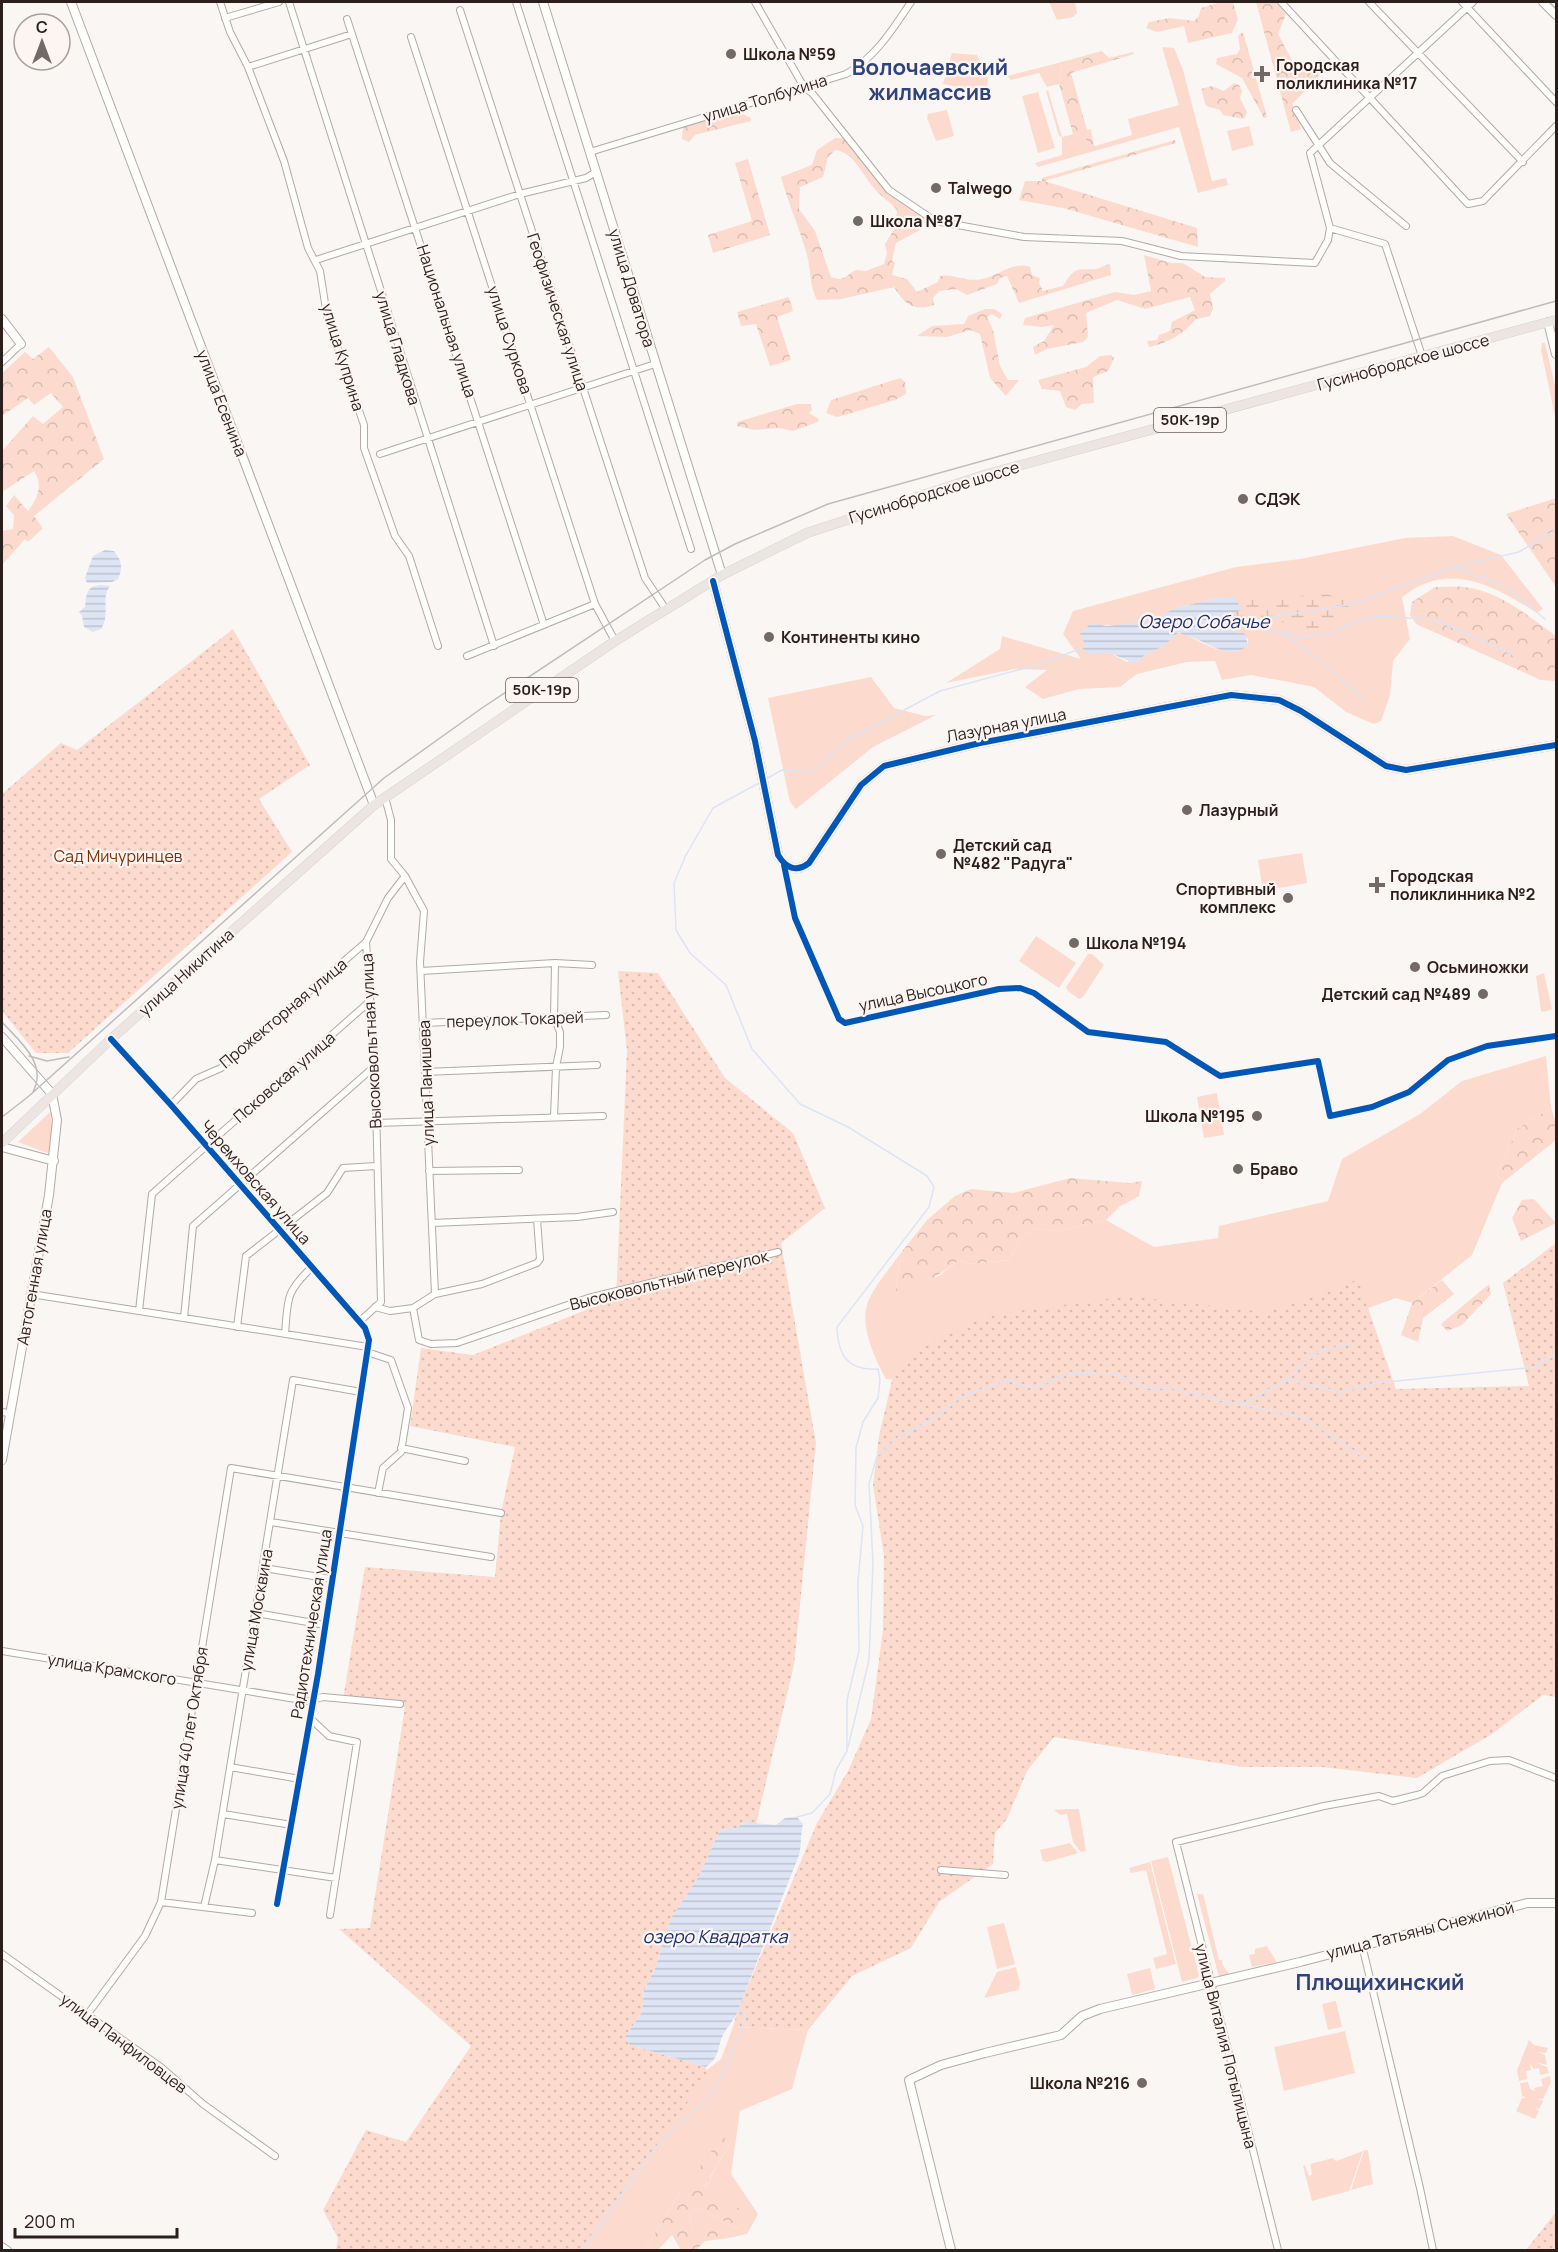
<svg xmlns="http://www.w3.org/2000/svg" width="1558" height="2252" viewBox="0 0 1558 2252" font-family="Manrope,sans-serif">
<defs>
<pattern id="forest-crowns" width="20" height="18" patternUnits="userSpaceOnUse" patternTransform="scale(1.5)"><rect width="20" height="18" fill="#fcdbce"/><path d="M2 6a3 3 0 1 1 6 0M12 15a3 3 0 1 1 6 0" fill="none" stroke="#d8bcb0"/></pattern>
<pattern id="wetland-marsh" width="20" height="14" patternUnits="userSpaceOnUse" patternTransform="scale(1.5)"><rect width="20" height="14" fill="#fcdbce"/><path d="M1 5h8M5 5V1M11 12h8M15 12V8" fill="none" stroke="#d8bcb0"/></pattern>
<pattern id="garden-dots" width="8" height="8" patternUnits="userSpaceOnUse" patternTransform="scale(1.5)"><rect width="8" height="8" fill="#fcdbce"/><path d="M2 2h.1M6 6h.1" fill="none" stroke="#d8bcb0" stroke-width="1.8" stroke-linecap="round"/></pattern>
<pattern id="water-rules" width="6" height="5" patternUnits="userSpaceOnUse" patternTransform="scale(1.5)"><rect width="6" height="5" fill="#dde4f4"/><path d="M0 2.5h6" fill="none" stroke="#bec3d1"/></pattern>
</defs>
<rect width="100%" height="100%" fill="#faf6f4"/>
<!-- green -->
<path fill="#fcdbce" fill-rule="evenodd" d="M1049,2H1075L1077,13L1073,17L1057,20Z
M1162,47L1174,48L1183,70L1212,181L1226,178L1228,185L1198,193L1179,127L1038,167L1035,163L1062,155V137L1059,136L1046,91L1048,90L1062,137L1078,133L1095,146L1132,135L1128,119L1179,105Z
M952,53L977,55L988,78L987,91H977L943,84Z
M1062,62L1059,84L1047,87L1039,73L1011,80L1007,76Z
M1038,92L1055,148L1038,153L1022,96Z
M947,110L954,136L936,141L927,118L928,114Z
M1249,126L1254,145L1232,151L1227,131Z
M1542,343H1545L1556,390V421L1541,350Z
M1453,536L1501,555L1543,609L1537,613C1493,585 1449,560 1402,597L1410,639L1393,661L1390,695L1381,721L1374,724L1346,712L1314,687L1251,675L1222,680L1215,661L1187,662L1137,674L1120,687L1079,689L1043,699L1025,687L1047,670L1015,669L946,683L1000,649L1002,636L1081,659L1063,634L1073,611L1236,567L1300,559L1405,538ZM1218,598L1224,628L1240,632L1248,639V644C1228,665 1197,636 1176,632L1162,647L1127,662L1110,653H1089L1085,644L1097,625H1126L1161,619L1179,607Z
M871,677L894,708L925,716L936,715L873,747L796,809L790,802L768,698Z
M1302,853L1307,883L1263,891L1258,860Z
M1036,936L1076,963L1059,988L1019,961Z
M1088,954H1092L1104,965L1083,997L1079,999L1068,991L1066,987Z
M1544,973L1552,1009L1544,1012L1541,1011L1536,976Z
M1546,1056L1551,1108L1518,1128L1497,1173L1502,1183L1472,1255L1412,1303L1396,1298L1338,1319L908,1379H886C874,1357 857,1321 870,1297C878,1282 890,1268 900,1254L896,1291L939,1276L959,1260L971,1264L1009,1260L1020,1239L1035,1228L1059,1231L1106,1220L1154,1247L1218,1238L1219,1226L1328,1201L1342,1159L1420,1114L1462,1081Z
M1217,1093L1224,1135L1204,1138L1197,1097Z
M50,1112L53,1132L49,1151L47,1153L18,1142Z
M1066,1809H1079L1086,1851L1081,1852L1073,1842L1067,1814L1060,1815L1054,1810Z
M1070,1843L1078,1853L1047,1862L1043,1861L1040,1850Z
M1168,1857L1199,1975L1197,1978L1182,1982L1151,1861Z
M1150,1862L1176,1964L1156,1969L1153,1958L1167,1954L1146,1870L1131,1873L1129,1868Z
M1197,1894H1203L1219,1960H1222V1964L1230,1975L1219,1977Z
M1004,1923L1015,1964L997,1969L987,1927Z
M1267,1946L1277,1962L1252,1967L1249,1955L1255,1954V1949Z
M1016,1967L1020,1984L1018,1990L984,1998L997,1972Z
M1150,1968L1155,1989L1132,1995L1127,1974Z
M1336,2001L1342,2027L1328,2030L1322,2004Z
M733,2027L808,2030L792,2089L740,2111L731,2174L758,2214L747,2234L729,2238L718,2229H692L689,2214L696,2207L745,2232L750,2216L705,2187L730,2143L679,2194L645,2250H561L665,2102L721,2059Z
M1345,2031L1355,2073L1284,2091L1274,2047Z
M1529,2040L1534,2045L1548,2048L1546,2053L1538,2052L1545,2055L1547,2065L1535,2062L1547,2067L1549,2073L1540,2075L1539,2068L1534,2069L1530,2064L1531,2070L1526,2071L1527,2079L1519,2081L1517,2070Z
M1550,2076L1551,2082L1543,2099H1538L1543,2101L1539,2109L1535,2108L1539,2111L1535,2119L1516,2111L1522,2098H1526L1522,2096L1520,2083L1528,2082L1530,2089L1535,2091L1534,2088L1543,2086L1541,2079Z
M1364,2150H1368L1373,2184L1351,2190Z
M1363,2151L1349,2191L1312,2201L1303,2166L1305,2165L1309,2176L1312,2174L1310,2164L1333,2158L1336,2161Z"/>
<!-- forest -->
<path fill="url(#forest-crowns)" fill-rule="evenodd" d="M1221,2H1233L1238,19L1232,33L1188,43L1184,26L1157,32L1146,28L1149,22L1170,18L1194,21L1199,16L1201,8Z
M1256,2H1276L1286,14L1278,34L1295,66L1302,68L1315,60L1331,61L1315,81L1292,104L1301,129L1291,132Z
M1243,32L1267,117L1264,118L1242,78L1216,64L1217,58L1237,54L1240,49L1238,36Z
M1102,51L1109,58L1133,52L1134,54L1071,73L1087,130L1091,129L1094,146L1078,133L1073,134L1059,84L1062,62Z
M1234,83L1239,85L1242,91L1240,98L1247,112L1244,119L1223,115L1220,110L1206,106L1201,89L1212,86L1224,91Z
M738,112L751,118V121L695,135L689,142L682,139L683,127Z
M835,138H845L882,185L927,219L920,230L896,243L892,261L895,263L892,275L907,279L917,292L938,282L940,276C956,273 967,284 986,278C1001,274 1014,261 1030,267L1032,275L1040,278L1039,283L1043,291L1063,286C1076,266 1075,270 1096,269C1100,268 1105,265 1110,264L1111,275L1019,303L1007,276L1000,278L997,284L967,295L956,289L939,291L933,298L934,305C914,312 904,304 894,287L841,299L817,300C809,285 811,267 806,251C798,225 788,202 781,177L812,165L817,150ZM835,150C852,151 863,175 873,187C880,196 890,202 897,210L895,228L885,244L887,253L884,264L866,271L856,270C846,275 844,282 831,277L815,231L799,209L800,187L823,177L828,157Z
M1175,140L1176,143L1044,181L1197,228L1198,247L1063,208L1019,200L1025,181H1042V178Z
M748,159L770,235L713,253L708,235L752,221L735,163Z
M1144,255L1171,263H1183L1205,277L1225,278V281L1210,294L1213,308L1210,316L1196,319C1183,334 1169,343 1149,347L1147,341L1157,340L1159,335L1170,331L1172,322L1195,310L1190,297L1145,309L1117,300L1086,313L1088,337L1083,342L1047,349L1035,355L1033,347L1044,341L1054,325L1042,327L1023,325L1025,318L1115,292L1134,295L1151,291Z
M789,297L793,311L777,317L791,360L770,366L756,324L741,326L737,312Z
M985,309H994L1002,314L1000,319L992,314L987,317L993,330L1000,366L1008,380H1019L1006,396L990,378L980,334L970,330L947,337L917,336L932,326L964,324L968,316Z
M49,347L73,377L104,459L34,516L43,528L28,542L25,539L2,565V531L13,529L14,515L6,506L14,495L28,511C37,499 44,485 34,471L2,492V451L33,416L43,424L63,407L51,393L34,405L28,398L2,416V373L25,352L33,359Z
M1111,355L1114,358L1108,371L1093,377L1094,403L1082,404L1075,410L1066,407L1060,391L1042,389L1038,380L1086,367L1100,356Z
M900,378L905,382L906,394L895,400L845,415L837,417L826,413L831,400Z
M797,404H811L812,410L809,413L819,419L818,422L793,431L779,428L754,430L737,426V422Z
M1556,498V587L1506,514Z
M1435,587C1445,587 1455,586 1464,587C1498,590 1530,617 1556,636V681L1541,680L1416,624L1410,615L1412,602Z
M1551,1108L1556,1123V1140L1502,1183L1497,1173L1518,1128Z
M1070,1178L1130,1183L1142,1181L1139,1196L1119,1207L1106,1220L1059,1231L1035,1228L1020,1239L1009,1260L971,1264L959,1260C940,1275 920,1287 896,1291L900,1254L927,1220L955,1196L971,1189L1013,1193Z
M1534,1199L1556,1223L1521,1241L1512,1218L1522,1200Z
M1442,1280L1454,1294L1423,1318L1418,1342L1401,1335L1412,1303Z
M1489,1284L1491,1294L1462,1325L1447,1331L1441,1324Z
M723,2136L730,2143L705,2186L751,2216L745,2232L696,2207L689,2214L692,2229H718L729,2238L705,2241L696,2250H681L672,2235L658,2250H645L679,2194Z"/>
<!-- wetland -->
<path fill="url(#wetland-marsh)" d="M1319,592L1346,600L1351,611L1310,632L1282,622L1262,626L1254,636L1224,628L1225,620L1244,595L1252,593L1273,602Z"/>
<!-- garden -->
<path fill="url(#garden-dots)" d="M233,629L310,765L259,799L292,852L68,1053H36L2,1011V794L61,743L77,750Z
M618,971L658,973L725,1078L793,1133L825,1208L781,1243L816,1443L794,1665L756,1824L744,1822L737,1828L720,1830L699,1876L671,1918L655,1969L644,1990L642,2012L625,2037L630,2045L706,2067L707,2076L580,2250H336L338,2238L323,2210L366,2130L406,2142L471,2046L339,1929L370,1928L405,1707L343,1699L365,1567L495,1577L501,1513L515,1447L410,1426L421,1348L473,1355L616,1298L627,1051Z
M1556,1243V1697L1543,1695L1492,1734L1417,1778L1322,1767H1243L1054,1737L1027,1771L1007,1819L995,1833L993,1864L939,1902L911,1948L852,1976L808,2030L733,2027L738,2009L817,1823L848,1771L871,1719L883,1630L884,1556L873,1485L879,1436L893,1376L913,1352L988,1315L1128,1296L1263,1312L1338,1288L1358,1279L1396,1389L1529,1386L1503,1283Z
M1556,2212V2250H1526Z"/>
<!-- water -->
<path fill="url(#water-rules)" d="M105,550L114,551C122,561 123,567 118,579L112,582L87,583L85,578L93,556Z
M100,585L110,586C100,600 111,614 101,629L93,632L84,627L82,616L79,612L85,607C87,595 85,587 100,585Z
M1218,598H1236L1241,610L1228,616L1223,624L1224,628L1245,634L1248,645C1232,661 1212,645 1196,639C1190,636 1183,636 1179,632L1162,647L1144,655L1140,661L1134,663L1110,653H1089L1082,648L1085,644L1080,634L1091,623L1107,626L1161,619L1163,614L1179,607Z
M797,1817L803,1824C800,1835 802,1844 799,1855L736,2015C732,2022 725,2030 722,2037C717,2050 719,2058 706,2067L630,2045L625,2037L642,2012L644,1990L655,1969L671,1918L699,1876L720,1830L737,1828L744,1822L776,1825L785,1818Z"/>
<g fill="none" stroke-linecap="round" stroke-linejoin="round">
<!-- stream -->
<path stroke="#dde4f4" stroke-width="1.5" d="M1454,567L1519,552L1556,530
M1228,616L1252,620L1269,632H1280L1325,664L1366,701
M1252,620L1353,604L1453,567L1507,587L1545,619
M1280,632L1301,637L1333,633L1356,621L1381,616L1436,620L1514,655
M766,779L782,770L812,772L846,741L940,691L1037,665L1082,648
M759,783L713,808L686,855L674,883L676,930L690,953L726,985L752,1049L800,1104L848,1127L927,1176L934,1187L929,1207L837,1327C838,1355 847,1371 878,1369L880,1380L878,1398L863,1422L856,1448L855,1505L863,1526L858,1582L859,1651L847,1700V1751L836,1770L830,1794L812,1813L797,1817
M1287,1380L1340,1392L1377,1383L1536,1367L1556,1354
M1243,1405L1303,1417L1366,1459
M848,1747L869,1660L873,1563L869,1484L877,1456L900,1436L939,1416L959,1398L1007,1380L1033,1388L1073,1372L1116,1374L1149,1388H1171L1241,1405L1287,1380L1316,1353L1352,1343
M583,2250L650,2154L681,2122L705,2103L722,2076L746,2016L738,2009"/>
<!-- street casing -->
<g stroke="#b1aaa7" stroke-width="8">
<path id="street" d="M220,2L230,32L248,67L284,161L308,248L320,271L327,316L364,425V448L395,536L409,556L438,646
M289,2L494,646
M516,2L691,549
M755,2L804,87L812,93L889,190L935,221L1024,237L1122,241L1181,256L1315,263L1328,240L1330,228L1385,244L1422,356
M1281,2L1468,204L1483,201L1556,126
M1369,2L1523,162
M1462,2L1556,102
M460,10L645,578L665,608
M225,18L279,2
M347,19L544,625
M411,37L595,604L615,641
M248,67L352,34
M1296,110L1330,163L1406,226
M590,152L846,74C875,58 893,29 911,2
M1330,228L1310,153L1473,2
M316,260L520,194L586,178L596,172
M2,362L21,344
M380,454L655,364
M467,656L595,604
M784,865L795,918L839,1019L845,1023L999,989L1020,988L1034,993L1088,1032L1166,1042L1220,1076L1318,1061L1330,1116L1372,1107L1409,1092L1448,1060L1487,1046L1556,1036
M405,876L424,911L420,962L435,1294
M421,971L555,963L592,965
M423,1023L606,1015
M111,1039L171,1105L365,1328L369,1340L318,1674L277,1904
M425,1072L597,1065
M171,1105L196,1079L221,1068L366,942
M554,1117L556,1067L560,1047V1032L554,1017L555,963
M376,1123L603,1116
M429,1171L519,1170
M432,1223L577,1217L613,1212
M31,1294L368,1347
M375,1307L390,1311L413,1308L435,1294L482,1284L537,1263L540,1259L537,1219
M413,1308L419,1340L431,1344L457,1343L588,1298L778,1252
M139,1311L152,1194L369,1002
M184,1318L193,1226L375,1066
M359,1322L381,1302L375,1066L366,942L388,898L405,876L391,859V820L385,797
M237,1327L246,1256L327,1193L343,1168L376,1166
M285,1334C288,1299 285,1293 311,1268
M367,1352L391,1360L408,1408L401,1452L383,1468L378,1493
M2,1412L9,1413
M401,1448L465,1461
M271,1522L491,1557
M264,1568L332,1579
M256,1613L325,1625
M2,1651L308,1701L323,1697L400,1704
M310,1718L329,1736L357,1742L330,1915
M230,1767L300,1779
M223,1814L292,1825
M215,1860L336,1878
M941,1870L1005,1875
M161,1902L252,1913
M204,1907L215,1860L293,1380L361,1392
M1362,1945L1420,2188L1433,2250
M2,1954L162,2068L203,2104L275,2156
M87,2015L145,1936L161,1902L231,1468L501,1513
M2,2246L8,2250
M1278,2250L1176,1842L1324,1806L1379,1796L1393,1801L1417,1795L1423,1793L1442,1776L1490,1761L1509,1760L1556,1778"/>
</g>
<!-- secondary casing -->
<g stroke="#b1aaa7" stroke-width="10">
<path id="secondary" d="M71,2L374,805
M543,2L722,575
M1543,2L1556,15
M2,319L21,344
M1548,322L1556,354
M713,581L755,741L778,855C786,868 796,873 809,863L861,785L884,766L980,743L1231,695L1279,700L1301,711L1386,766L1406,770L1556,745
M2,1037L52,1094L57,1120L49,1195L2,1460
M2,1147L54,1161
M951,2250L909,2080L941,2065L985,2053L1061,2035L1082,2016L1100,2009L1300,1962L1527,1903H1556"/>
</g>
<!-- primary casing -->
<g stroke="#d7d3d2" stroke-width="10">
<path id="primary" d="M2,1143L111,1039L374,805L615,641L722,575L807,533L984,475L1556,320"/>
</g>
<!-- street -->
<use href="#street" stroke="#fefefd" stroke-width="6"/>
<!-- secondary -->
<use href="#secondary" stroke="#fefefd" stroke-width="8"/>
<!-- primary -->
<use href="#primary" stroke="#ede5e1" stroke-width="9"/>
<!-- tram -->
<path stroke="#bebcbc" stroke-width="1.5" d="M1549,2L1556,9
M2,1022C19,1041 48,1063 33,1092
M29,1056L47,1061L69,1057
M2,1117L29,1096L384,778L482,708L705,560L735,544L828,504L1556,301"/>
<!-- cycleway casing -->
<g stroke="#fcf5f2" stroke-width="10">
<path id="cycleway" d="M713,581L755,741L778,855C786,868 796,873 809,863L861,785L884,766L980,743L1231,695L1279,700L1301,711L1386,766L1406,770L1556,745
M784,865L795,918L839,1019L845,1023L999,989L1020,988L1034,993L1088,1032L1166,1042L1220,1076L1318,1061L1330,1116L1372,1107L1409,1092L1448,1060L1487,1046L1556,1036
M111,1039L171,1105L365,1328L369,1340L318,1674L277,1904"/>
</g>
<!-- cycleway -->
<use href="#cycleway" stroke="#0057b8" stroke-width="6"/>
</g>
<!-- markers -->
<g fill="#736a67" stroke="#fcf5f2" stroke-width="2">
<circle cx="731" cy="54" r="6"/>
<path d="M1259 65h6v6h6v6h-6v6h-6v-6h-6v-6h6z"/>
<circle cx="936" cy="188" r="6"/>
<circle cx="858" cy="221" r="6"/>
<circle cx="1243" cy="499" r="6"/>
<circle cx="769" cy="637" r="6"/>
<circle cx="1187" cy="810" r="6"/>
<circle cx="941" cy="854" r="6"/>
<path d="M1374 876h6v6h6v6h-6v6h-6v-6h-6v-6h6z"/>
<circle cx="1288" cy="898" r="6"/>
<circle cx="1074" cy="943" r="6"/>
<circle cx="1415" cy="967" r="6"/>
<circle cx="1483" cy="994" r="6"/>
<circle cx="1257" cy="1116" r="6"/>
<circle cx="1238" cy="1169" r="6"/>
<circle cx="1142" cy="2083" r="6"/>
</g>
<g text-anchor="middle" stroke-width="4.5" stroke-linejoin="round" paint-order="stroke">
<!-- shield labels -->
<g fill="#fcf5f2" stroke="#6a5f5c" stroke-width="1.5">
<rect x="1154" y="408" width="72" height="24" rx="4.5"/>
<rect x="506" y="678" width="72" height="24" rx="4.5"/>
</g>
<g font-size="15" font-weight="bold" fill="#2b1f1b">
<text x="1190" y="425">50К-19р</text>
<text x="542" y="695">50К-19р</text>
</g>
<!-- poi labels -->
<g font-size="16" font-weight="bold" fill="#2b1f1b" stroke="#fcf5f2" text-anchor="start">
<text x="743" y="60">Школа №59</text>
<text x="1276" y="71">Городская<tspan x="1276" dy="18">поликлиника №17</tspan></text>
<text x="948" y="194">Talwego</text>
<text x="870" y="227">Школа №87</text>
<text x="1255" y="505">СДЭК</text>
<text x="781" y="643">Континенты кино</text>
<text x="1199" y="816">Лазурный</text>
<text x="953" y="851">Детский сад<tspan x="953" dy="18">№482 "Радуга"</tspan></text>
<text x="1390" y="882">Городская<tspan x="1390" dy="18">поликлинника №2</tspan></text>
<text x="1276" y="895" text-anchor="end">Спортивный<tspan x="1276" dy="18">комплекс</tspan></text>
<text x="1086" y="949">Школа №194</text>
<text x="1427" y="973">Осьминожки</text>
<text x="1471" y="1000" text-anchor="end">Детский сад №489</text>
<text x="1245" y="1122" text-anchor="end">Школа №195</text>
<text x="1250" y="1175">Браво</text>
<text x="1130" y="2089" text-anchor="end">Школа №216</text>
</g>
<!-- street labels -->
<g font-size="16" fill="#2b1f1b" stroke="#fcf5f2">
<text transform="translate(765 98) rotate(-17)" y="6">улица Толбухина</text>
<text transform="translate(632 288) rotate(73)" y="6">улица Доватора</text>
<text transform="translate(558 312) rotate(72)" y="6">Геофизическая улица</text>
<text transform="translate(447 321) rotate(72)" y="6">Национальная улица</text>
<text transform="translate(510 340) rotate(72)" y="6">улица Суркова</text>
<text transform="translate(398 348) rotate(73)" y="6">улица Гладкова</text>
<text transform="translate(343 357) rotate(73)" y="6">улица Куприна</text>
<text transform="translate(1403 362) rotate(-15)" y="6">Гусинобродское шоссе</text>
<text transform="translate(222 403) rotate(69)" y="6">улица Есенина</text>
<text transform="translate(934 492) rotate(-17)" y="6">Гусинобродское шоссе</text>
<text transform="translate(1006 725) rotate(-11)" y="6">Лазурная улица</text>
<text transform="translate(186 972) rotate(-42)" y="6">улица Никитина</text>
<text transform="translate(923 992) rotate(-12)" y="6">улица Высоцкого</text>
<text transform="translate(283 1013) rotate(-40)" y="6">Прожекторная улица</text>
<text transform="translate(515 1019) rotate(-2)" y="6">переулок Токарей</text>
<text transform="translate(371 1041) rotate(-93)" y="6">Высоковольтная улица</text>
<text transform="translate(284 1077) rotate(-41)" y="6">Псковская улица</text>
<text transform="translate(426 1083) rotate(-92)" y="6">улица Панишева</text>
<text transform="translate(256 1182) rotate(49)" y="6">Черемховская улица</text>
<text transform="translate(34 1277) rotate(-80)" y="6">Автогенная улица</text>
<text transform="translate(669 1280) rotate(-14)" y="6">Высоковольтный переулок</text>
<text transform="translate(256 1610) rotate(-80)" y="6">улица Москвина</text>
<text transform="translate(311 1624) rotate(-81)" y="6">Радиотехническая улица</text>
<text transform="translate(112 1669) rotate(9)" y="6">улица Крамского</text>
<text transform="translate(189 1728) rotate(-81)" y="6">улица 40 лет Октября</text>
<text transform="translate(1420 1930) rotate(-14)" y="6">улица Татьяны Снежиной</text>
<text transform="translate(124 2043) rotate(37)" y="6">улица Панфиловцев</text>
<text transform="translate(1226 2046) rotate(76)" y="6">улица Виталия Потылицына</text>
</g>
<!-- park labels -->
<g font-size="16" fill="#7d2e02" stroke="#fcf5f2">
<text x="118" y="862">Сад Мичуринцев</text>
</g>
<!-- water labels -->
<g font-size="18" font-style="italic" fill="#182f72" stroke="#fcf5f2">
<text x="1204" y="628">Озеро Собачье</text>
<text x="715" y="1943">озеро Квадратка</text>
</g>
<!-- district labels -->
<g font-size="22" font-weight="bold" fill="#2e447d" stroke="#fcf5f2">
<text x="930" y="75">Волочаевский<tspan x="930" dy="25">жилмассив</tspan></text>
<text x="1380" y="1990">Плющихинский</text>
</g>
</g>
<!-- border -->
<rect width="1558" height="2252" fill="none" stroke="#2b1f1b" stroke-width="6"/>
<!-- north arrow -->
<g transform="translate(42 42)"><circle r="28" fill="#fcf5f2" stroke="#a89f9c" stroke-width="1.5"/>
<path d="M0-4.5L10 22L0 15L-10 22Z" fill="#736a67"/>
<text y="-9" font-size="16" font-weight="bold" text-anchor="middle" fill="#2b1f1b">С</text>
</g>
<!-- scale -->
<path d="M15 2228v9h162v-9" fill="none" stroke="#2b1f1b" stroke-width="3"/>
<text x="24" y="2228" font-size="18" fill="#2b1f1b" stroke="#fcf5f2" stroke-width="4.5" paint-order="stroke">200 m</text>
</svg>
